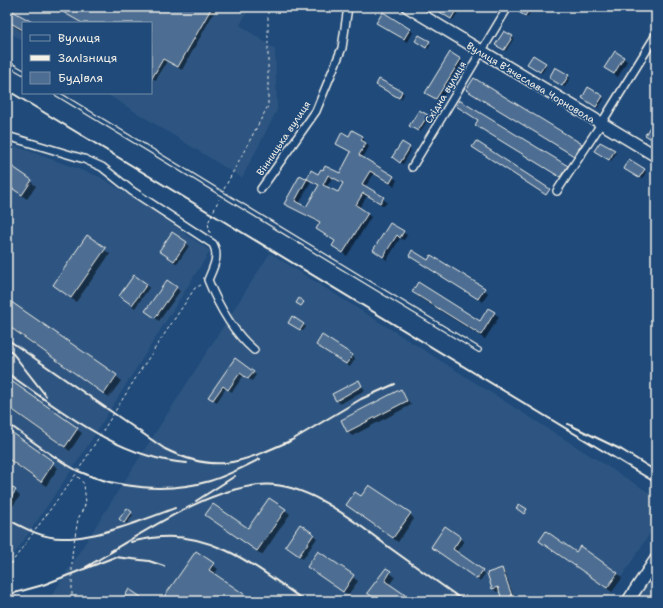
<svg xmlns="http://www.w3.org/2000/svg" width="663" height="608" viewBox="0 0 663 608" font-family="'Shantell Sans',sans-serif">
<rect width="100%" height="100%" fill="#1f4a7a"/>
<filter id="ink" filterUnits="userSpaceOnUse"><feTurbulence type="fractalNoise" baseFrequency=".025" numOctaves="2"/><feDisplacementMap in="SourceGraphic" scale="8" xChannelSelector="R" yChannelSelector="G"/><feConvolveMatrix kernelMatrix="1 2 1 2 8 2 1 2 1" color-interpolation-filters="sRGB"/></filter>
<g filter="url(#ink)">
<!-- built -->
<path fill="#2d5581" d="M7,7H250L240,25L275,49L277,110L242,178L105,93H151V23H23V41L7,31Z
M7,143L100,177L149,208L210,251L83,453L7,565Z
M270,253L656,497V524L606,601H56L50,598Z
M656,571V601H636Z"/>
<!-- shadow -->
<path fill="#0007" fill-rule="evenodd" d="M55,7H217L182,70L167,61L156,80L151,78V23H81Z
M439,7H453L459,11L453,20L439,12Z
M520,7H534L527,17L518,11Z
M7,9L32,23H23V32L7,22Z
M378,23L410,29L413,33L407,42Z
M512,36L514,38L506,51L499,47Z
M416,41L429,42L431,44L428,49Z
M615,52L627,61L618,77L606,68Z
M460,59L463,63L440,102L430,96L426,93Z
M545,63L547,65L542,73L528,64Z
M568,76L570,78L565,87L552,80Z
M379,80L402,92L404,94L401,99L379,87L377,85Z
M468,91L581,145L582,146L575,156Z
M602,96L604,99L598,108L585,100Z
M427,116L429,118L420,132L413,128Z
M477,126L567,167H568L561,177Z
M350,137H362L369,147L362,159L397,180L394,186L374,174L365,187L387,202L384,206L367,196L359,208L371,217L347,256L333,246L336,242L317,229L320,223L285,204L300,176L307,180L312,172L318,175H340L352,153L337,144ZM332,178L344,184L338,194L326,188ZM311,181L319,186L307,209L299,204Z
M409,148L411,150L403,164L395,159Z
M614,151L616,153L611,161L598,153Z
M7,164L36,186L27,199L7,185Z
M644,170L646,172L642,179L627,171Z
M656,181V189L653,186Z
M390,224L407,235L404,240L400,238L387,260L374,250Z
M87,237L110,254L76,302L54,285Z
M186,243L189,246L177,264L164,254Z
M410,256L428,262L484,289L488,293L483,302Z
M146,284L149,288L135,308L120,296Z
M176,288L180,291L159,321L147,311Z
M413,292L481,322L494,313L499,317L485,339L418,297Z
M7,300L116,376L121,381L109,397L7,326Z
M292,325H304L306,327L303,331Z
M317,345L352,355L355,359L350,367Z
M236,359L256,375L252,381L244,375L232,392L226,388L217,402L212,399Z
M7,379L82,433L70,451L7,407Z
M358,381L365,390L340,404L334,395Z
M401,390L411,405L352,436L347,431Z
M7,430L58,468L46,486L7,459Z
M7,485L20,496L7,514Z
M361,498L410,514L414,519L398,542L347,505Z
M127,510L133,515L127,524L121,519Z
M285,510L290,514L262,555L206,515L249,530Z
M300,526L317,538L303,559L286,546Z
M446,527L464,541L456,553L485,574L480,581L432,547Z
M540,541L576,553L617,573L622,578L612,592Z
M196,552L218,569L214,575L252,601H162Z
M319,552L358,581L348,595L309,567Z
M502,569L505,572L515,600L505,601L500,591L497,592L493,589Z
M387,570L395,577L389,585L412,601H379L369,593Z
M130,591L140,598L144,601H123Z"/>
<!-- building -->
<path fill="#4d6e92" stroke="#f4f1e8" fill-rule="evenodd" d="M54,7H212L178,67L163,59L151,80V23H82Z
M431,7H458L451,19Z
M519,7H531L525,16L517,11Z
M7,8L34,23H23V30L7,21Z
M383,12L410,29L404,39L376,23Z
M504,31L513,36L504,50L495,45Z
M419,35L430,41L426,48L415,41Z
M615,51L624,57L614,74L604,68Z
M450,52L461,59L436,99L425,93Z
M533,55L546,63L540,72L527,64Z
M555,67L569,75L562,86L549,78Z
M474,78L582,144L574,156L466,90Z
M379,79L402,91L399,98L376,85Z
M588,87L603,96L596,107L582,98Z
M459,100L568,166L560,177L475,125L478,120L456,106Z
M419,110L428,115L418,131L409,126Z
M651,125L656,128V142L645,135Z
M352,130L363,136L361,140L366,143L359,155L394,176L390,183L370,171L362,184L384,197L380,203L363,193L356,205L368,213L343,253L332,246L335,241L316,229L320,222L284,204L300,175L307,179L311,170L318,174L321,169L323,170L325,166L340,173L351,152L336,144L342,132L349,136ZM328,175L343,183L338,192L323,185ZM307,179L319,185L306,207L295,201Z
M476,141L550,189L546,195L472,147Z
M402,142L410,147L400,163L392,157Z
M600,142L615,150L609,160L594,151Z
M629,159L645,169L639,178L624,169Z
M7,163L32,180L22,195L7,185Z
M390,223L404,231L400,238L397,235L383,257L373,250Z
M172,232L187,242L174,261L159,251Z
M87,235L106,248L71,298L53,285Z
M412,250L428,260L431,255L485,288L478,299L409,256Z
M134,275L147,284L132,305L119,296Z
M167,280L177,287L155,318L145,311Z
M418,282L480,321L488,308L495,312L481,335L412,292Z
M299,298L304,302L301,306L296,303Z
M7,299L117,375L104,394L7,325Z
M292,316L304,324L300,330L288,323Z
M322,335L353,355L346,364L316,345Z
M235,358L254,372L248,379L240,373L228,390L223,386L213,400L208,397Z
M7,378L78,428L65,447L7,406Z
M359,380L362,386L336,401L332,394Z
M401,389L407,401L347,432L341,420Z
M7,429L54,462L41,482L7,458Z
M7,484L16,490L7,503Z
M369,485L411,513L393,538L346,505L355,492L361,496Z
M269,498L286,509L257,551L205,515L213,504L248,528Z
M519,504L527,509L524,514L516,508Z
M127,508L132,512L124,523L119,519Z
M300,524L314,534L299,556L285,546Z
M445,526L461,537L453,549L483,570L477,579L431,547Z
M546,531L576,552L580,546L618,573L607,588L539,541Z
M196,551L214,563L209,570L254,601H161Z
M318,551L354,575L343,592L307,567Z
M386,568L391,571L385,581L414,601H379L367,593Z
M502,568L512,596L502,600L498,587L492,589L487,573Z
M129,589L141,597L138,601H122Z"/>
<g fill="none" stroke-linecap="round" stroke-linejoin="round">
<!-- lane casing -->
<g stroke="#f4f1e8" stroke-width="6">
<path id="lane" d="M7,63L23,72
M56,93L479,350"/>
</g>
<!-- street casing -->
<g stroke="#f4f1e8" stroke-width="10">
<path id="street" d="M7,136L84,159L102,167L132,191L213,244C220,256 213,268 208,280C218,305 233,332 254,350
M412,167L508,7
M261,189L316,111L342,48L348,7
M557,191L601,124L656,35"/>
</g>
<!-- secondary casing -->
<g stroke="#f4f1e8" stroke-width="14">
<path id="secondary" d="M408,7L656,156
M628,601L656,559"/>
</g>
<!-- path -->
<path stroke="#f4f1e8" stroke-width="1" stroke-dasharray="3 3" stroke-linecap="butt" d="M224,189L268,106V7
M210,233L208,223L219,199
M7,569L76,474L142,368L195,288L203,284
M72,601V554L78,519L86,503L84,484L76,474"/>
<!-- lane -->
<use href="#lane" stroke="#1f4a7a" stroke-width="3.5"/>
<!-- street -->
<use href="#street" stroke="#1f4a7a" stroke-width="7"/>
<!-- secondary -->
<use href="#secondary" stroke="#1f4a7a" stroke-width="11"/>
<!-- tram -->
<path stroke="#f4f1e8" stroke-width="1" d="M7,592L22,601"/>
<!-- rail -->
<path stroke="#f4f1e8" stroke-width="2" d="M7,90L656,483
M7,339L165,449C217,475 242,462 292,440
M7,346L46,396
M7,373C62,411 118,458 187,463
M7,423C30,439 53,458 78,471C117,489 168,493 210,481C227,476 244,467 260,459
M568,424L622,450L656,471
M287,443L361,399L395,384
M196,501L235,476
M7,519C24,528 42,538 62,538C95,539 144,520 175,508
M131,542C138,540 145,539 152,538C212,529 259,569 305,601
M111,551C154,526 208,490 259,485C306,480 355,522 390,548C415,566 439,583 464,601
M86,567L115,550
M7,595L43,585L115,557L149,561L164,566"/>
</g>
</g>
<g text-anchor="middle" stroke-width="3" stroke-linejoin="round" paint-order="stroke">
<!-- street labels -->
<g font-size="10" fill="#f4f1e8" stroke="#1f4a7a">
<text transform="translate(531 82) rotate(31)" y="4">Вулиця Вʼячеслава Чорновола</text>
<text transform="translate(445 92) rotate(-59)" y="4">Східна вулиця</text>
<text transform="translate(283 138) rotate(-56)" y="4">Вінницька вулиця</text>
</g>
</g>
<!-- margin -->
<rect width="663" height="608" fill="none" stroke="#1f4a7a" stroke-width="24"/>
<rect x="12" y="12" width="639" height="584" fill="none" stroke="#f4f1e8" stroke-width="1.5" filter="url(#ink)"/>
<!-- legend -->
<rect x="22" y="22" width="130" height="72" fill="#1f4a7a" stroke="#748da6"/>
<rect x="30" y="35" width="20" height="6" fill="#1f4a7a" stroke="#748da6"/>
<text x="58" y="42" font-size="12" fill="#f4f1e8">Вулиця</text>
<rect x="30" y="55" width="20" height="6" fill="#f4f1e8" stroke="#748da6"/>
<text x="58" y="62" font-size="12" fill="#f4f1e8">Залізниця</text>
<rect x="30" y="72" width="20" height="12" fill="#4d6e92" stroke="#748da6"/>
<text x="58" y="82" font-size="12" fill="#f4f1e8">Будівля</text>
</svg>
